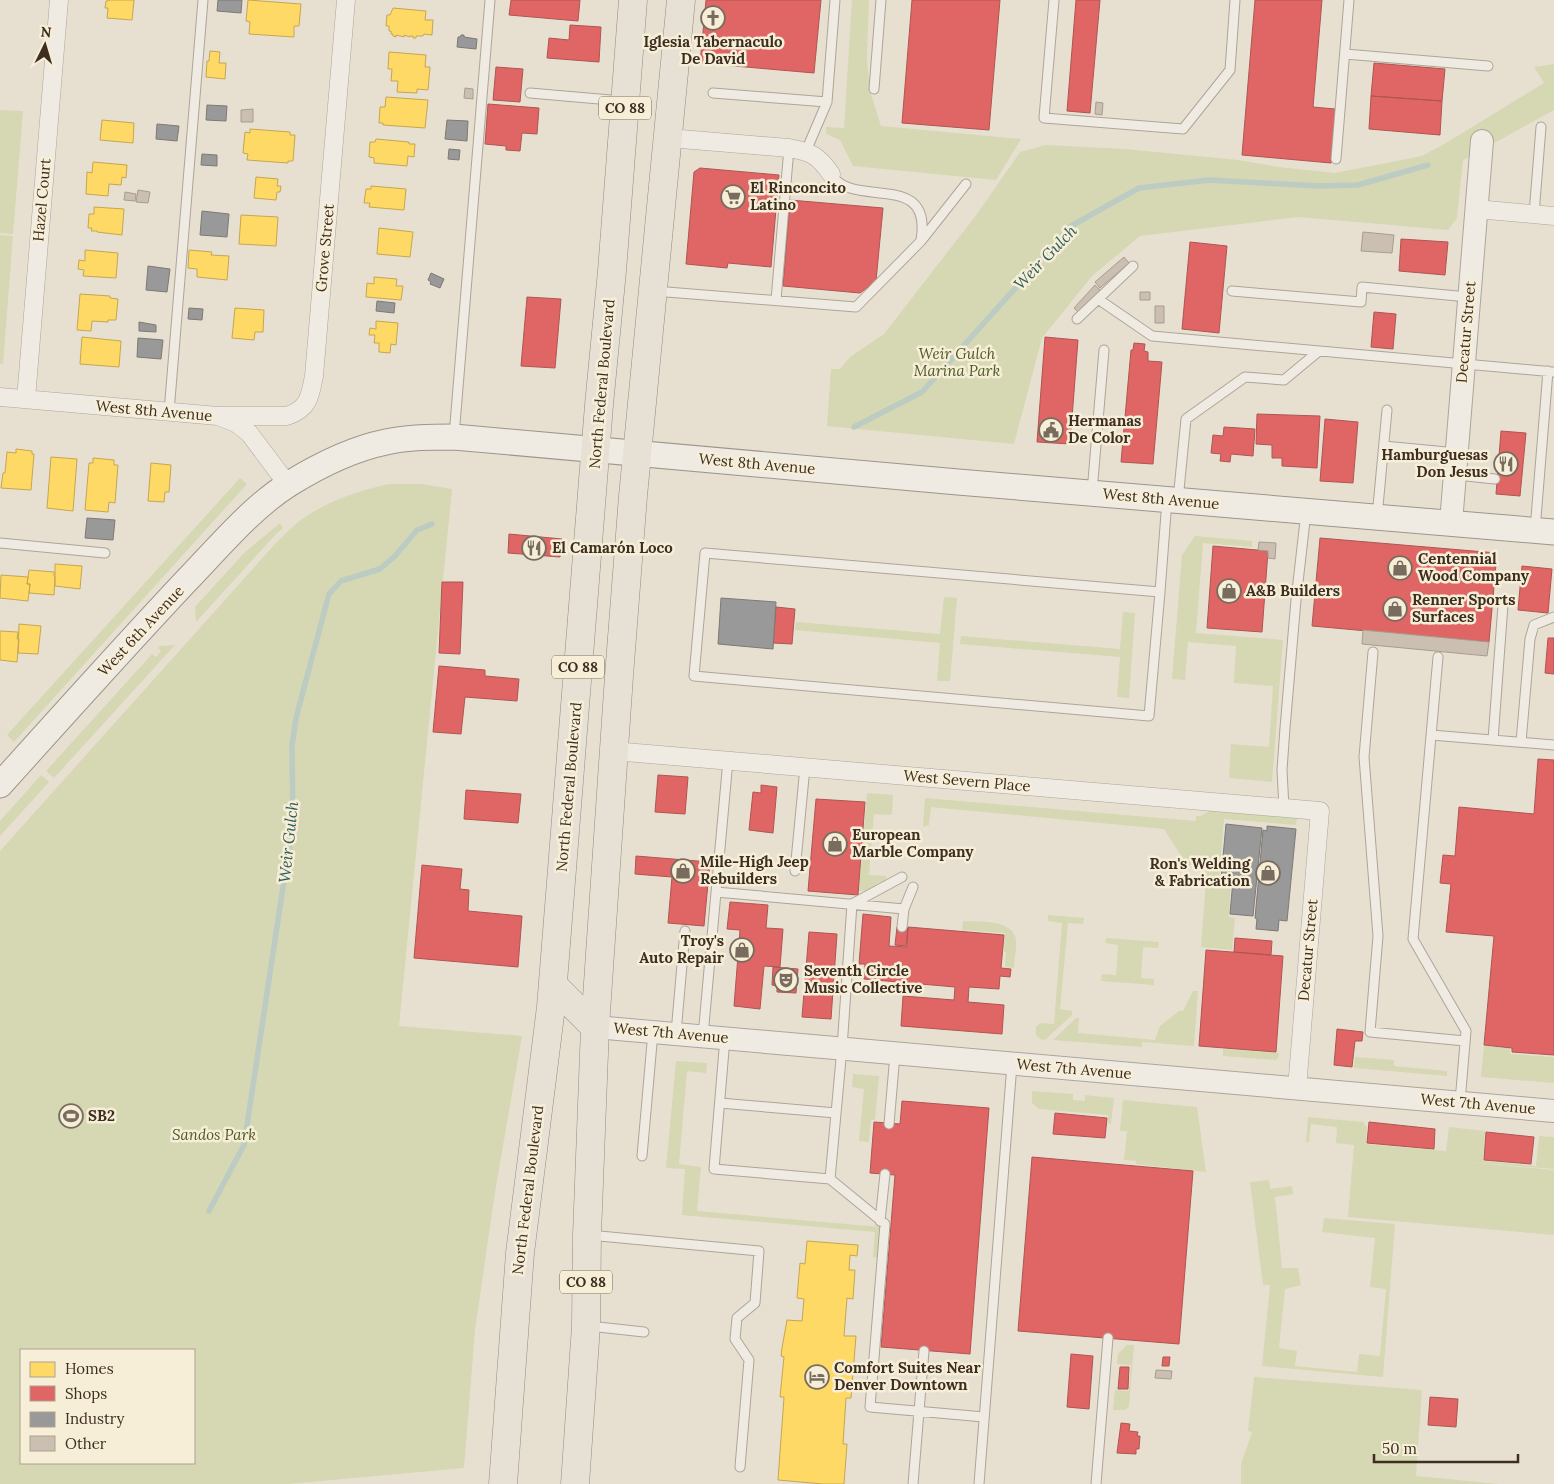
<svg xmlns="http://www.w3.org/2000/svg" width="1554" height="1484" viewBox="0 0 1554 1484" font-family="Lora,serif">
<rect width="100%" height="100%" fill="#e7e0d1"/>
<!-- green -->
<path fill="#d6d7b3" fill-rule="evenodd" d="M852,0H869L867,61L870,91L881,126L1021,139L996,180L853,166L840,140L826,134V127L844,128Z
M1554,64V110L1463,160L1457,218L1448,230L1298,217L1140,236L1092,276L1042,338L1014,444L827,426L831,369H840L850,357L884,334L977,214L1020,152L1046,145L1125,149L1238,160L1279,167L1335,173L1422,156L1446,143L1544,83L1534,67Z
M0,110L23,111L13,234L0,233Z
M0,235L13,236L3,364H0Z
M240,478L247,484L14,742L7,735Z
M389,484H421L452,489L399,1026L522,1036L495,1192L475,1330L464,1468L288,1484H0V851L275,544C282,537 289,530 297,523C324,502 357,491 389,484ZM21,1350H194V1463H21Z
M280,523L283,528L277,533L196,622L195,607L245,552Z
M1195,536L1252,541V547L1203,543L1196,633L1283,640L1272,782L1229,778L1231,744L1269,747L1273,686L1234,683L1236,646L1188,642L1185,680L1172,679L1182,555Z
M944,597L957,598L950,681H937L940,643L795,630L796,622L940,634Z
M1123,612L1135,613L1129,698L1117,697L1120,657L960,644L961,636L1120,649Z
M175,645L54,778L46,771L152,654L156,657L161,651L158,648L160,646Z
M41,775L49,782L0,836V821Z
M867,793L893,795L892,814L889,815L874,814L869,875L886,876L885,881C875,881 872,892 859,891Z
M925,798L1196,821V816H1201L1210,810L1297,817L1296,825L1224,819L1219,879L1231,881L1229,917L1235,918L1232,950L1201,947L1207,866L1187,865L1164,829L931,807L929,825L923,827Z
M1048,915L1084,918L1083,924L1068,923L1060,1009L1072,1011V1015L1045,1040L1040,1039L1036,1035V1027L1040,1023L1054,1024L1062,923L1048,921Z
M963,921C979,922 1012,919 1016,939C1017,948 1014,959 1014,968L1005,967L1006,952H1004L1005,933L962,930Z
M1106,938L1159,942L1158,948L1143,947L1141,978L1154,979V985L1101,981L1102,974L1116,975L1118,945L1105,943Z
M1193,991H1198L1194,1046L1142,1042V1047L1053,1040L1076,1018H1079L1078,1033L1155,1040L1160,1026L1179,1011H1183Z
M1484,1046L1510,1048V1054L1554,1057V1083L1481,1077Z
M1223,1049L1279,1053V1056L1276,1060L1223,1056Z
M1355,1057L1394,1060V1066L1447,1071V1076L1354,1068Z
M676,1061L707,1063L706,1073L687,1071L679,1164L701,1167L697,1211L881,1227L878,1258L873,1257L875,1232L682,1215L685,1169L666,1168Z
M853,1074L879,1076L875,1120H871L869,1142L859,1141L864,1089L852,1087Z
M1032,1091L1073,1094V1100L1085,1101V1095L1114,1098L1111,1124H1108V1115L1039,1109L1032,1103Z
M1123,1100L1197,1107L1206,1172L1136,1164V1161L1124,1160L1127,1131H1120Z
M1308,1117L1364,1122V1125L1367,1126L1366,1144L1446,1151L1449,1127L1485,1131L1483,1161L1536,1166L1539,1136L1554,1137V1169L1445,1160L1554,1170V1235L1348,1217L1354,1145L1336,1143L1337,1127L1311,1124L1309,1142H1306Z
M1269,1180L1270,1189L1292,1186L1293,1194L1275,1197L1282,1268H1298L1301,1285L1285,1289L1279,1348L1297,1351L1295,1366L1357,1372L1359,1354L1380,1356L1386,1289L1370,1287L1375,1238L1322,1232L1324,1218L1395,1224L1383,1377L1262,1366L1270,1285H1263L1250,1182Z
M1127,1345H1134L1129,1407L1125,1410H1113L1115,1390L1129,1391L1131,1365L1117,1364L1118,1354Z
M1254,1377L1422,1390L1416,1476L1499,1484H1241V1464L1252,1432L1248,1431Z"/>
<!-- homes -->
<path fill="#ffd966" stroke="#c5a651" d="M108,0H134L132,20L107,18L108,8H105L106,1H108Z
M248,0L301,4L299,26H294V37L249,34L250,22L246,21Z
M393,8L426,11L425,20H433L432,35L424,34L423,36H416V38H413V36H410V37L404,35V37L396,35V37L393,36V34H391V31H389V26H386L387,15H390Z
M210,51L220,52L219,63H226L225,79L206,77L207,61H209Z
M389,52L426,55L425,67H430L428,90L417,89V93L397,92L398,81H391L392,69H388Z
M386,97L428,100L425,128L383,125V123H379L380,107H385Z
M102,120L134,123L133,143L100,140Z
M250,129L290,132V135H295L293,161H288V163L247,160L248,154L243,153L245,132L250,133Z
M376,139L409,142V144H415L414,157L408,156L407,166L374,163V158L369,157L370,142H375Z
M93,162L127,165L126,178L122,177L121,185L109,184L108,196L86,194L87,172L92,173Z
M256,177L278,179L277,186H281L280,192H277L276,200L254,198Z
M371,186L406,189L404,210L369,207L370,203H364L366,189H371Z
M94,207L124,209L122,235L97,232V231H91L92,228H88L89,214H94Z
M241,215L278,217L276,246L239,244Z
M379,228L413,232L410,257L377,254Z
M85,250L118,253L116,278L83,276L84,270L78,269L79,260L85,261Z
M189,250L212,252L211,255L229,256L227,280L197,277V269L188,268Z
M374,277L397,279L396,286H403L401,300L366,297L367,283L374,284Z
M80,294L110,296V298L118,299L116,320H108V322L92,321L91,331L77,330Z
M235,308L264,310L263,332H255L254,340L232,338Z
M376,321L398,323L396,345L391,344L390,353L379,352V343H374L375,335H369L370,328L376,329Z
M82,337L121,341L119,367L80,364Z
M16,449L32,451V454H34L31,490L1,488L3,473H5L7,452L16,453Z
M51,457L77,459L73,511L47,508Z
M93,458L114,460V465H118L115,503L109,502L108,512L85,510L89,463H93Z
M151,463L171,465L169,492H165L164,502L148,501Z
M55,564L82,566L80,589L55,586Z
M29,570L54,572V576L55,577L54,595L29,593L30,584H27Z
M1,575L28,577L27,584H30L28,601L0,598Z
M19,624L41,626L38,654L18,653Z
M0,631L18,632L17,639H19L17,662L0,660Z
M807,1241L858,1245L857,1256L850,1255L849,1270H855L853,1299L847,1298L844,1336H856L851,1398H846L843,1444H847L844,1484H823L778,1480L784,1397H780L784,1357L781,1356L782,1348L787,1320L802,1321L804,1299L797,1298L800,1263L805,1264Z"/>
<!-- shops -->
<path fill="#e06666" stroke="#af5551" d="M511,0H580L578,21L509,15Z
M706,0H821L814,73L700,63Z
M912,0H1000L989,130L902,123Z
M1076,0H1100L1090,113L1067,111Z
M1255,0H1322L1313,107L1335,109L1331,163L1242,155Z
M570,25L601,27L599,62L547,58L549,38L569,40Z
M1374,63L1445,69L1442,101L1371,96Z
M496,67L523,69L520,102L493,100Z
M1371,96L1442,101L1440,135L1369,129Z
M488,104L539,108L537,134L522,133L520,151L506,150V146L485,144Z
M700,168L779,175L771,267L728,263L727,268L686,264L694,172Z
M790,200L883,208L876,281L860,293L783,286Z
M1401,239L1448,242L1445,275L1399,271Z
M1190,242L1227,246L1219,333L1182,329Z
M527,297L561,299L555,368L521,366Z
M1374,312L1396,314L1393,349L1371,347Z
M1045,337L1078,340L1070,444L1037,442Z
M1134,343L1145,344L1144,351L1148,352V361L1162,362L1153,464L1121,462L1131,350H1133Z
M1257,414L1320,416L1317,468L1282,466V458H1272V445L1256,444Z
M1325,419L1358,422L1353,483L1320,481Z
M1224,427L1255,429L1253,456L1231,454L1230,462L1220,461L1221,454L1211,453L1213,435L1223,436Z
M1501,431L1526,433L1520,496L1496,494Z
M509,534L562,539L560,557L508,553Z
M1320,538L1497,553L1489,642L1312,626Z
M1213,546L1268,551L1262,632L1207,628Z
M1522,566L1552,569L1548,613L1518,610Z
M442,582H463L460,654L439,653Z
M776,607L795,609L792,644L773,643Z
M1548,638H1554V674L1545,673Z
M439,666L485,670V676L519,679L517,701L465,697L461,734L433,732Z
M1538,759L1554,760V1055L1512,1052V1048L1484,1045L1494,936L1446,932L1451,884L1440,883L1443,855L1455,856L1459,807L1534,814Z
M658,775L688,777L685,814L655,812Z
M761,785L777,787L773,833L749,830L753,792L761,793Z
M466,790L521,794L518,823L464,819Z
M816,799L865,802L858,895L808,891Z
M636,856L710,862L704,926L668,923L672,877L635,874Z
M422,865L462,869L460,889L469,890L468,911L522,916L518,967L414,958Z
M730,902L768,905L766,928L783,929L780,967L764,966L760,1009L734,1006L740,930L727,929Z
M863,914L891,917L889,946L907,947L908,927L1004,935L1001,968L1011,969L1010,977L1000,976L999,989L969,987L968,1002L1004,1005L1002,1034L901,1026L903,996L954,1000L955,987L864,979L865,964H859Z
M897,927L908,928L906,946L895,945Z
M809,932L837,934L831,1019L802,1017Z
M1235,938L1272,941L1271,955L1234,952Z
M1206,950L1283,956L1276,1052L1199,1046Z
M773,967L798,969L796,993L777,992V986L772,985Z
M1337,1029L1363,1032L1362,1041H1355L1352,1067L1334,1065Z
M902,1101L989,1108L970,1354L881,1347L895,1175L870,1173L874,1122L900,1124Z
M1055,1113L1107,1118L1105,1138L1053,1134Z
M1369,1122L1435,1129L1434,1149L1367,1143Z
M1486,1132L1534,1137L1531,1164L1484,1160Z
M1032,1157L1193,1171L1179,1344L1018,1331Z
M1071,1354L1093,1356L1089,1409L1067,1407Z
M1163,1357H1170L1169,1366H1162Z
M1120,1367H1129L1128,1389H1118Z
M1430,1397L1458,1399L1456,1427L1428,1425Z
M1121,1423L1130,1424L1129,1431L1138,1432L1137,1436H1140L1139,1449H1136V1454L1117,1453Z"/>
<!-- industry -->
<path fill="#999" stroke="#7d7975" d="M218,0H242L241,13L217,11Z
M461,35H464V37L477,39L476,49L457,47L458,37H460Z
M207,105L227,106L226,121L206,120Z
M447,120L468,121L467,141L445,139Z
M157,124L179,126L177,141L156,139Z
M449,149L460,150L459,160L448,159Z
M202,154L217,155V166L201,165Z
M202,211L229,214L227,237L200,235Z
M148,266L170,269L167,292L146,290Z
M431,273L444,279L440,288L430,284L431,282L428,280Z
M377,301L395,303L394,313L376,311Z
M189,308L203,309L202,320L188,319Z
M139,322L156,325V332L139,331Z
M138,338L163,340L161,359L137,357Z
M87,518L115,520L113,540L85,538Z
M721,598L776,602L773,649L718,644Z
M1226,824L1262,828L1253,916L1230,914L1233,880L1221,879Z
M1267,826L1296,829L1287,921L1279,920L1278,931L1256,929L1257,919L1255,918L1263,830L1267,831Z"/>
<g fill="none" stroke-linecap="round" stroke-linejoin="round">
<!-- stream -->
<path stroke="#bcccc2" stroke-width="5.5" d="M854,427L922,392L1071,226L1139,188L1209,180L1318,186L1358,185L1428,165
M209,1211L244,1145L293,821L292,746L296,718L329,594L341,581L380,569L395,556L417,530L432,524"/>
</g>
<!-- building -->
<path fill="#cbbfb2" stroke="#a89c90" d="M465,88L473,89V99L464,98Z
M1096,102L1103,103L1102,115L1095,114Z
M253,109V122H241V110Z
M138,190L150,192L148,203L136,202Z
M125,192L136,194L135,201L124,200Z
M1363,232L1394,235L1392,253L1361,251Z
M1124,257L1129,263L1100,288L1095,282Z
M1095,285L1100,290L1079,313L1074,308Z
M1140,292H1150V300H1140Z
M1155,306H1164V323H1155Z
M1259,542L1276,543L1275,559L1268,558V551L1258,550Z
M1363,630L1489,642L1487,656L1362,644Z
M1156,1370L1172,1371L1171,1379L1155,1378Z"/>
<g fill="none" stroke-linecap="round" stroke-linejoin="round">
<!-- service casing -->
<g stroke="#ada599" stroke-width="11">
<path id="service" d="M1054,0L1044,118L1183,129L1230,70L1235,0
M1345,54L1488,66
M874,89L881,0
M530,93L622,101
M713,93L827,102L835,0
M806,151L827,102
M1336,159L1349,0
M831,174C852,210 933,169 921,240
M1534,214L1541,127
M654,291L856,307L921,241L966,184
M1232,291L1361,302L1362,287L1468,297
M1098,299L1152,336L1554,372
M776,300L789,148
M1077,319L1133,266
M169,412L203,0
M454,436L490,0
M1384,446L1457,453
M1456,475L1495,479
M1092,492L1104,350
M1178,500L1186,419L1245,377L1284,380L1319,351
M1377,517L1387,410
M1535,530L1548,371
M0,543L105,553
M705,553L1160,592L1149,716L694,676Z
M1160,592L1167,500
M1373,652L1364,757L1378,936L1370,1032L1465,1041
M1438,657L1413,939L1466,1031L1460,1102
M1431,735L1554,745
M1493,740L1503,605
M1521,742L1530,639L1534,625L1554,617
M1284,808L1282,770L1285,728L1296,600L1306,512
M795,871L805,767
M716,892L904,909
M902,927L904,909L913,887
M676,1033L685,931
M703,1036L728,760
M725,1038L714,1169L830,1179L885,1224L870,1407L984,1417
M720,1103L836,1113
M889,1124L895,1054
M642,1156L653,1032
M830,1179L842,1048L852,904L902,877
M880,1221L885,1174
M589,1235L759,1251L755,1303L737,1318L735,1339L749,1360L740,1467
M589,1326L644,1332
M913,1484L924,1351
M979,1484L1012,1064
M1096,1484L1108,1338"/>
</g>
<!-- minor casing -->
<g stroke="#ada599" stroke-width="19">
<path id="minor" d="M669,138L789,148C811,152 818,155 831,174
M1476,209L1554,216
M0,397L218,416L236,423L249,433L288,485
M26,399L59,0
M218,416H287C309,409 310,396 314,376L346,0
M613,751L1320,811L1297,1088"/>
</g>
<!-- tertiary casing -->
<g stroke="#ada599" stroke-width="24">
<path id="tertiary" d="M1451,523L1482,141
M595,1027L1554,1111"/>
</g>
<!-- secondary casing -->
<g stroke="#9c958a" stroke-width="27">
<path id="secondary" d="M0,785C62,716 124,647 187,580C218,548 251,508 289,484C318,466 352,449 386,442C408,437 432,437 454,437L958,482L1554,532"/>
</g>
<!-- primary casing -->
<g stroke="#928b80" stroke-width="29">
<path id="primary" d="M553,985L595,1027
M503,1484L520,1253L551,1007L599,405L612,271L633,0
M575,1484L586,1326L587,1235L595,1027L619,676L633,496L681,0"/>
</g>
<!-- service -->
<use href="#service" stroke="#efebe3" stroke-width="9"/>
<!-- minor -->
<use href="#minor" stroke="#efebe3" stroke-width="18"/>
<!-- tertiary -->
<use href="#tertiary" stroke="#efebe3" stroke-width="22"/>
<!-- secondary -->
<use href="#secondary" stroke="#efebe3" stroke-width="25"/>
<!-- primary -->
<use href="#primary" stroke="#e6e1d4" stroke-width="28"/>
</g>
<!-- icons -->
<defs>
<g id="church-ring" transform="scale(1.25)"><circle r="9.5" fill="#f7eed8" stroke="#786c5e" stroke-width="1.5"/><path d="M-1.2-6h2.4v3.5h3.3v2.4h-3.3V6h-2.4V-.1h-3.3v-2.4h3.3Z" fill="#786c5e"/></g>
<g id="supermarket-ring" transform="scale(1.25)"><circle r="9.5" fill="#f7eed8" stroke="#786c5e" stroke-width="1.5"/><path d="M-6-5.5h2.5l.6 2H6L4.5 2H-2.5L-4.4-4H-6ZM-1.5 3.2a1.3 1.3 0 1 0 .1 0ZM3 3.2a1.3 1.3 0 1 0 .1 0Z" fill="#786c5e"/></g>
<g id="civic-ring" transform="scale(1.25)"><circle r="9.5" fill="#f7eed8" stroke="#786c5e" stroke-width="1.5"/><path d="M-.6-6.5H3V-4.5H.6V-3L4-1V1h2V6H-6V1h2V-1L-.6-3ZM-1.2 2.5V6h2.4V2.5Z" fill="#786c5e"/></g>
<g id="restaurant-ring" transform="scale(1.25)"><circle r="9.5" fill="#f7eed8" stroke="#786c5e" stroke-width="1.5"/><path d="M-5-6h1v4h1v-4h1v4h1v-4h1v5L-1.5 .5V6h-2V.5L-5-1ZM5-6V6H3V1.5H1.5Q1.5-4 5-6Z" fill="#786c5e"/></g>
<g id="shop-ring" transform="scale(1.25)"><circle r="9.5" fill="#f7eed8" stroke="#786c5e" stroke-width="1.5"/><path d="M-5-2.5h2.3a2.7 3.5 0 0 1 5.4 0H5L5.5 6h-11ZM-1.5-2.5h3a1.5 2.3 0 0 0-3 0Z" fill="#786c5e"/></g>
<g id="theatre-ring" transform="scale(1.25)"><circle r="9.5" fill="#f7eed8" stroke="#786c5e" stroke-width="1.5"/><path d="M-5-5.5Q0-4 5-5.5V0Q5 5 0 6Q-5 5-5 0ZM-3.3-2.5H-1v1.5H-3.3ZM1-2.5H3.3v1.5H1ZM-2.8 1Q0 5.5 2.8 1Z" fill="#786c5e"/></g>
<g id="stadium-ring" transform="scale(1.25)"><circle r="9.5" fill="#f7eed8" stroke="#786c5e" stroke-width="1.5"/><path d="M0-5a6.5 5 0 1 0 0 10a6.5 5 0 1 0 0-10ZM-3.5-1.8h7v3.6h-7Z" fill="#786c5e"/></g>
<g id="hotel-ring" transform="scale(1.25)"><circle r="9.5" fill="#f7eed8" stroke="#786c5e" stroke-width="1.5"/><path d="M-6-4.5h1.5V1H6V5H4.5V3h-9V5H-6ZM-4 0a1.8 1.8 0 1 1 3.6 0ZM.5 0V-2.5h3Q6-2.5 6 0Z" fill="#786c5e"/></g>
</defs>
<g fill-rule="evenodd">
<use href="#church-ring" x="713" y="18"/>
<use href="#supermarket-ring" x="733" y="197"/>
<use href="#civic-ring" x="1051" y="430"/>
<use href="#restaurant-ring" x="1506" y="464"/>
<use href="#restaurant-ring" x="534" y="548"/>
<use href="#shop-ring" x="1400" y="568"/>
<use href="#shop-ring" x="1229" y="591"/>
<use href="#shop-ring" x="1395" y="609"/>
<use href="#shop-ring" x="835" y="844"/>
<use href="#shop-ring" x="683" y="871"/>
<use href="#shop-ring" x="1268" y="873"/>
<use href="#shop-ring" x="742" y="950"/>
<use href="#theatre-ring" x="786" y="980"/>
<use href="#stadium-ring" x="71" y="1116"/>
<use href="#hotel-ring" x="817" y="1377"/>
</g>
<g text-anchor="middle" stroke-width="5" stroke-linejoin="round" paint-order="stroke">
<!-- shield labels -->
<g fill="#f7eed8" stroke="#756857" stroke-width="1">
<rect x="599" y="96.5" width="52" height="23" rx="4"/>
<rect x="552" y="655.5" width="52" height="23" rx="4"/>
<rect x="560" y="1270.5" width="52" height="23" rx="4"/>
</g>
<g font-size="14" font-weight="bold" fill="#3d2e20">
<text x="625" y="113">CO 88</text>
<text x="578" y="672">CO 88</text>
<text x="586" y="1287">CO 88</text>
</g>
<!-- poi labels -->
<g font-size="15" font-weight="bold" fill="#3d2e20" stroke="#f7eed8" text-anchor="start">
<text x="713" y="47" text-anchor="middle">Iglesia Tabernaculo<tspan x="713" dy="17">De David</tspan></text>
<text x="750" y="193">El Rinconcito<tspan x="750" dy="17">Latino</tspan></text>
<text x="1068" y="426">Hermanas<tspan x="1068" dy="17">De Color</tspan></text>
<text x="1488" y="460" text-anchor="end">Hamburguesas<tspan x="1488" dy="17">Don Jesus</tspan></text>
<text x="552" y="553">El Camarón Loco</text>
<text x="1418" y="564">Centennial<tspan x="1418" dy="17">Wood Company</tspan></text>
<text x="1246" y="596">A&amp;B Builders</text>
<text x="1412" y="605">Renner Sports<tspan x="1412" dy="17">Surfaces</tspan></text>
<text x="852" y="840">European<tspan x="852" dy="17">Marble Company</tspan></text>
<text x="700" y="867">Mile-High Jeep<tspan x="700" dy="17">Rebuilders</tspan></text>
<text x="1250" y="869" text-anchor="end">Ron's Welding<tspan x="1250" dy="17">&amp; Fabrication</tspan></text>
<text x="724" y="946" text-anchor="end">Troy's<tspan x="724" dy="17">Auto Repair</tspan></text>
<text x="804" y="976">Seventh Circle<tspan x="804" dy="17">Music Collective</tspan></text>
<text x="88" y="1121">SB2</text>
<text x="834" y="1373">Comfort Suites Near<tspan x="834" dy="17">Denver Downtown</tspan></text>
</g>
<!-- street labels -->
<g font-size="15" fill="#3d2e20" stroke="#f7eed8">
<text transform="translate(42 200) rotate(-85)" y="5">Hazel Court</text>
<text transform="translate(325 248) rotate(-85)" y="5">Grove Street</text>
<text transform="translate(1466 332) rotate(-85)" y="5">Decatur Street</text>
<text transform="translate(602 384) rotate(-85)" y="5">North Federal Boulevard</text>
<text transform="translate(154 411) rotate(5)" y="5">West 8th Avenue</text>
<text transform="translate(757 464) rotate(5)" y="5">West 8th Avenue</text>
<text transform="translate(1161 499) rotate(5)" y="5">West 8th Avenue</text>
<text transform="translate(141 631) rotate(-47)" y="5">West 6th Avenue</text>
<text transform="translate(967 781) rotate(5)" y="5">West Severn Place</text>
<text transform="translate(569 787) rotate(-85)" y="5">North Federal Boulevard</text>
<text transform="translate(1308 950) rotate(-85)" y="5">Decatur Street</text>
<text transform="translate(671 1033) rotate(5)" y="5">West 7th Avenue</text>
<text transform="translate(1074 1069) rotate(5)" y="5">West 7th Avenue</text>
<text transform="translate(1478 1104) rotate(5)" y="5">West 7th Avenue</text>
<text transform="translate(528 1190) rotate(-83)" y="5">North Federal Boulevard</text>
</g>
<!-- park labels -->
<g font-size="15" font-style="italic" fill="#4d5a26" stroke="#f7eed8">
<text x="957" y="359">Weir Gulch<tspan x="957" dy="17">Marina Park</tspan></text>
<text x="214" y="1140">Sandos Park</text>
</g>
<!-- water labels -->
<g font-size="16" font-style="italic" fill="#2f5d5a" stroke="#f7eed8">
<text transform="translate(1045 257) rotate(-46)" y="6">Weir Gulch</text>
<text transform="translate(288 842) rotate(-84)" y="6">Weir Gulch</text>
</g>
</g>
<!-- legend -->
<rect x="20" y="1349" width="175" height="115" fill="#f7eed8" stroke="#ada18e"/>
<rect x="30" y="1362" width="25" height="15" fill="#ffd966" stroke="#ada18e"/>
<text x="65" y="1374" font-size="15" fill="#3d2e20">Homes</text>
<rect x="30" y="1386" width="25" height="15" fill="#e06666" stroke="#ada18e"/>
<text x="65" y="1399" font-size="15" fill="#3d2e20">Shops</text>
<rect x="30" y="1412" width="25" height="15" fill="#999999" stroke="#ada18e"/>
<text x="65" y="1424" font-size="15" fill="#3d2e20">Industry</text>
<rect x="30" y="1436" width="25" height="15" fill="#cbbfb2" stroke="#ada18e"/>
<text x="65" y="1449" font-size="15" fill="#3d2e20">Other</text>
<!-- north arrow -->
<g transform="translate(45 45) rotate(5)" stroke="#f7eed8" stroke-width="4" paint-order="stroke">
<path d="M0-4L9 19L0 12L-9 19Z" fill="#3d2e20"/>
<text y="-8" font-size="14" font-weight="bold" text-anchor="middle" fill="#3d2e20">N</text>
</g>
<!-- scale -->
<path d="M1374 1454v8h144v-8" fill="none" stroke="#3d2e20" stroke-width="2.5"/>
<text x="1382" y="1454" font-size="15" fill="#3d2e20" stroke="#f7eed8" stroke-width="4" paint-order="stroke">50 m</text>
</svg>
